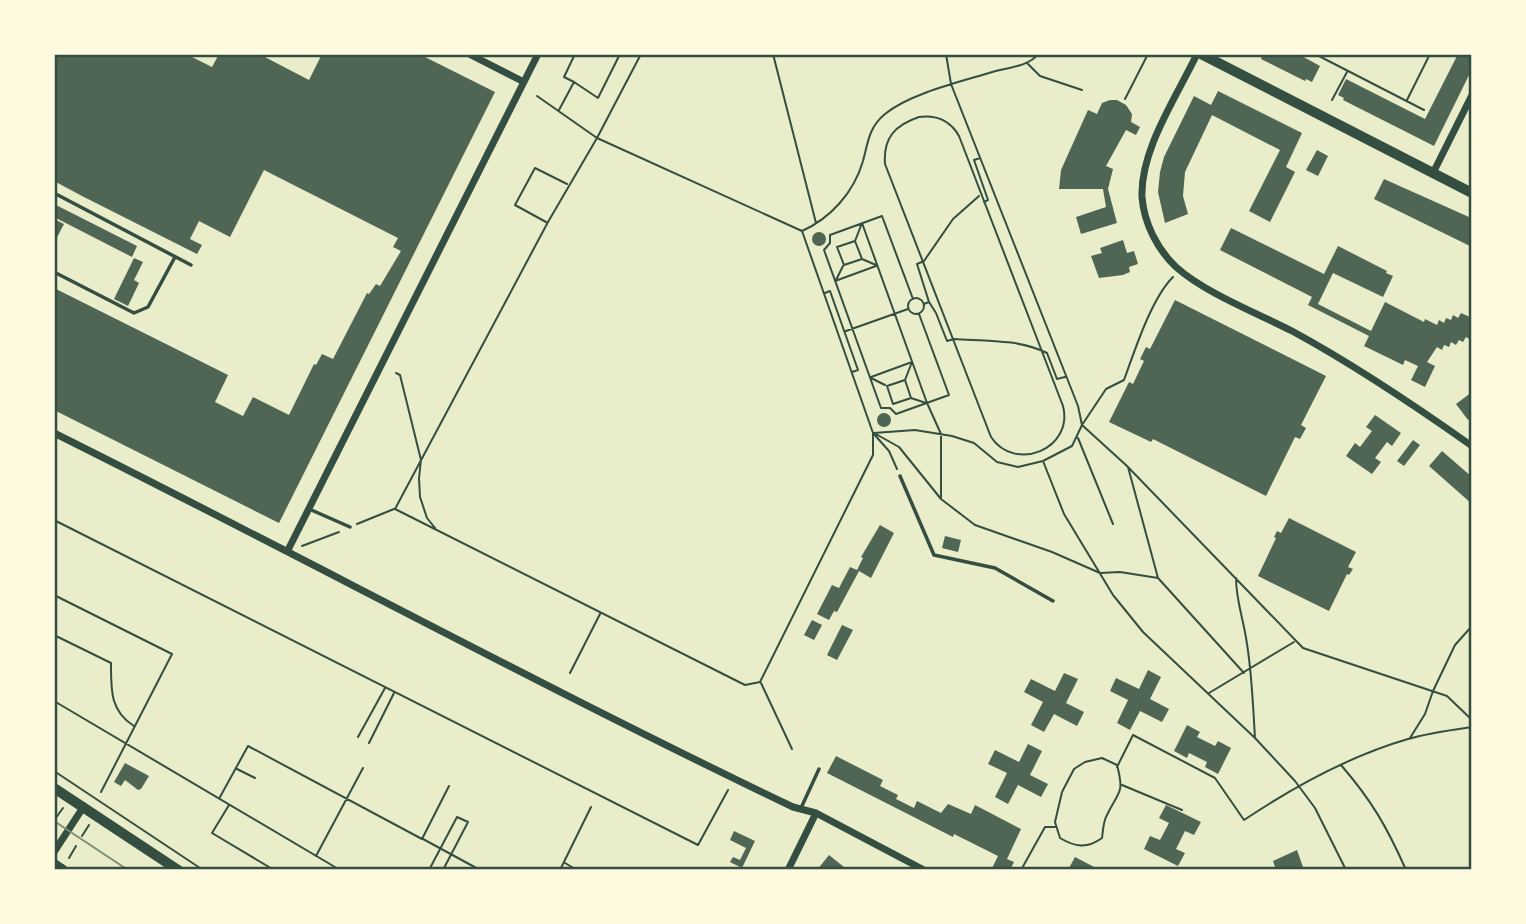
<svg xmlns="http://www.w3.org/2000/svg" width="1526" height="924" viewBox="0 0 1526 924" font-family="'Alegreya Sans',sans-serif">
<rect width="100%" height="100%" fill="#e9edc9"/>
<!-- building -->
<path fill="#4f6655" d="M54,54H186L212,67L219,54H259L309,80L322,54H419L495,92L279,523L54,410V288L228,375L215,402L243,416L253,397L289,415L314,364L316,365L322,354L333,359L367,293L369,294L376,284L380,286L401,251L393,247L398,238L264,170L230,237L199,221L190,239L202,245L197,254L82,196L54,181Z
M1258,54H1298L1320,66L1312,82L1306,79L1305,81L1261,59L1262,56Z
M1458,54H1472V69L1434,146L1343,100L1344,98L1338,95L1346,79L1425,119Z
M1218,91L1302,133L1286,167L1295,172L1270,222L1249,211L1280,150L1212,115L1185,172L1183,196L1188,214L1165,223L1158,192L1160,172L1164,157L1194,96L1211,105Z
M1110,100H1117L1126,105L1132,114L1131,122L1140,127L1136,135L1126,130L1106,166L1113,169L1108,189L1117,223L1081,234L1076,217L1106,207L1103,189H1059L1061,170L1088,110L1097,114L1102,103Z
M1317,150L1328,156L1318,176L1306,170Z
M1384,179L1469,217V223L1472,225V247L1374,199Z
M54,204L137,246L132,257L54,217Z
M56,220L64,224L54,243V223Z
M1231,228L1324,274L1338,246L1387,271L1386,273L1393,276L1383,297L1333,273L1318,304L1371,331L1385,302L1424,322L1425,319L1437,325L1439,320L1444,323L1446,318L1451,320L1453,315L1458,318L1461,313L1472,318L1469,325L1472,326V337L1471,340L1466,337L1463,342L1459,340L1456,345L1451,342L1449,347L1444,345L1442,350L1437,347L1427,362L1435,366L1425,387L1411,380L1418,366L1405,360L1403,365L1364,346L1369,336L1308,305L1312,297L1220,250Z
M812 239a7 7 0 1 1 14 0a7 7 0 1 1-14 0Z
M1123,240L1127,253L1134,251L1138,264L1129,267L1130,272L1123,275L1099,278L1091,256L1102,253L1100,248Z
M134,258L143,262L134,280L139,283L128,306L114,299Z
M1175,300L1326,376L1301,425L1306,428L1300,439L1295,437L1266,496L1153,439L1151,442L1109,422L1129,382L1133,384L1144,361L1140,359L1146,347L1150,349Z
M1472,392V417L1468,420L1456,404Z
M877 420a7 7 0 1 1 14 0a7 7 0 1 1-14 0Z
M1375,415L1401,433L1392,446L1387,442L1375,458L1381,462L1372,474L1346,456L1355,443L1360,447L1372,431L1366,427Z
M1413,440L1420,445L1404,466L1397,461Z
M1442,451L1472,477V504L1429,466Z
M1289,518L1356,552L1348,567L1353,569L1349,575L1347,574L1329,611L1258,576L1276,538L1274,537L1277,531L1281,533Z
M880,525L894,533L871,578L859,571L837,612L834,611L829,620L817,614L832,585L839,588L850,567L857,570L863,558L861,557Z
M945,536L961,540L958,552L942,548Z
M812,620L822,625L814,640L804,635Z
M842,625L853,630L837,660L827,655Z
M1148,670L1161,677L1150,699L1169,709L1162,722L1140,711L1130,730L1117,723L1128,700L1110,691L1116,678L1139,689Z
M1064,673L1078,679L1066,703L1084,712L1077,726L1054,714L1044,732L1031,725L1043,702L1024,692L1031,679L1055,691Z
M1187,725L1200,732L1197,737L1215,746L1218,741L1231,748L1218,774L1205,767L1207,762L1189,753L1187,758L1174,751Z
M1028,744L1042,751L1030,775L1048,784L1041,797L1018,785L1008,804L995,797L1007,773L988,764L995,750L1019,762Z
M836,756L883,780L880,786L898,795L896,799L914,808L917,801L941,813L948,804L971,814L975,805L1021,829L1007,859L1014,862L1010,870L992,868L998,856L954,834L953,837L827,773Z
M125,763L149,776L141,789L138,790L125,780L121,786L114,782Z
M1166,805L1201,822L1194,835L1185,831L1176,849L1185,853L1178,866L1144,849L1150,836L1160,840L1169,823L1159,818Z
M734,831L755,841L742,868L730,862L733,857L740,860L746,848L730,840Z
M1297,850L1304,870H1276L1273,861Z
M829,855L844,867L847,870H817Z
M1075,857L1100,870H1068Z"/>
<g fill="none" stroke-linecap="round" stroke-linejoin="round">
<!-- path -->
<path stroke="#344e41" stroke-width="2" d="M773,54L816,223
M946,54L951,84L1078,406L1082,425L1127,466L1303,648L1447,696L1472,720
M1315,54L1424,110
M1246,56L1247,54
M1028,64L1040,76L1082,90
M574,82L598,98L620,54
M537,96L597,138L641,54
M1125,99L1148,54
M1332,100L1347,72
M1407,100L1430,54
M559,110L574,82L564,77L575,54
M919,117C937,115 950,120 959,136L1063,406C1074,449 1015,473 991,437L885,164C883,138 895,125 919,117Z
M980,158L974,160L988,200L984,202
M546,222L515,205L535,168L567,184
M802,231C831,218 854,192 863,161C868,142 869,127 885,114C909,94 959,82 989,73C1004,68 1029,67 1038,54
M855,241L837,247L844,265L862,259L855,241L862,223L927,403L941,434V499
M862,259L876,265
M836,280L843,266
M835,281L876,266
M825,293L830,291L858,370L852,372
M908 306a8 8 0 1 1 16 0a8 8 0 1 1-16 0Z
M913,299L882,216L830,235V243L824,250L881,408H890L896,414L949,395L919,314
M929,302L936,313L947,341L954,339C985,341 1019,339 1047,353L1057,379L1065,377
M924,304L929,302L917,264L924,261L953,219L979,196
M846,331L908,309
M396,373L400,375L421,460L419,478L420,497L427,518L435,528
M871,377L912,362L905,380L911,398L893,404L887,386L905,380
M871,378L885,385
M911,398L926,403
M873,433V455L760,682L745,685L395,509L548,222L597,138L802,231L873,433L889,451L897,469
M874,433L915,430L952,436L974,443L997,462L1018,467L1043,461L1072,446L1082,425L1106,389L1124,380C1135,350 1151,299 1173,277
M874,433L899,447L941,499L975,525L1052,552L1100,573L1120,572L1158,578
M1078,438L1113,524
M1043,461L1064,514L1113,595L1143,632L1255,738L1295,781L1315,808L1346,870
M1128,467L1158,578L1244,673
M54,520L698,845L728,790
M357,524L394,509
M302,546L339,532
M1236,578C1236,601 1244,621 1247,644C1252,675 1253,706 1255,738
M54,595L172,654L101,792
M54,635L111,663C111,690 110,711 134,726
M570,673L600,614
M761,683L792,749
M1209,693L1294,642
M54,701L340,870
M358,737L385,688
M1410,738L1425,714L1433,691L1455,645L1472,626
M369,743L394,693
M1102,758L1117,765C1125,795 1118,791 1107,815C1103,822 1103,831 1102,838C1087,849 1075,847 1060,838L1055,822L1062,792L1074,769L1085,762Z
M1341,765C1372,801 1387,827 1406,870
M1117,767L1133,735L1215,778L1244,820C1295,786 1349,756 1408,739C1428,733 1451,730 1472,727
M237,769L255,778
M54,771L203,870
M1122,785L1182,810
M220,797L248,746L422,839L449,786
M229,805L212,833L274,870
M55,819L63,808
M82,836L89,825
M423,839L480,870
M316,856L363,768
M69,858L76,846
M565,863L577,870
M429,870L457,817L468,822L443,870
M560,870L591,807
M1021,870L1045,827H1055"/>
<!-- service -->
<path stroke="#344e41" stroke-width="3.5" d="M54,193L191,265
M54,272L134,313L148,307L175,257
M900,476L934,555L995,568L1053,601
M309,509L350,527
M801,808L819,769"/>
<!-- minor -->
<path stroke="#344e41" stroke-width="7" d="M469,54L524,82
M1197,54C1177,96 1140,150 1142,197C1144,223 1157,249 1176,267C1205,293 1257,313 1292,331C1355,365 1414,405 1472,446
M1433,173L1472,95
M54,433C301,556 544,688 793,807L816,813L924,870
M288,550L538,54
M54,852L84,806
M788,870L816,813"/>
<!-- secondary -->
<path stroke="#344e41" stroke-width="10" d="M1201,54L1472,193"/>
<!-- primary -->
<path stroke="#344e41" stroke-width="10" d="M54,788L178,870
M54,864L63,870"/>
<!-- tram -->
<path stroke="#7c8e77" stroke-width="2" d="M54,821L128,870"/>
</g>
<!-- border -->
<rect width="1526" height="924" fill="none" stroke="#fefae0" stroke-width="112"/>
<rect x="56" y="56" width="1414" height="812" fill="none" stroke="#344e41" stroke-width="2.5"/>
</svg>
